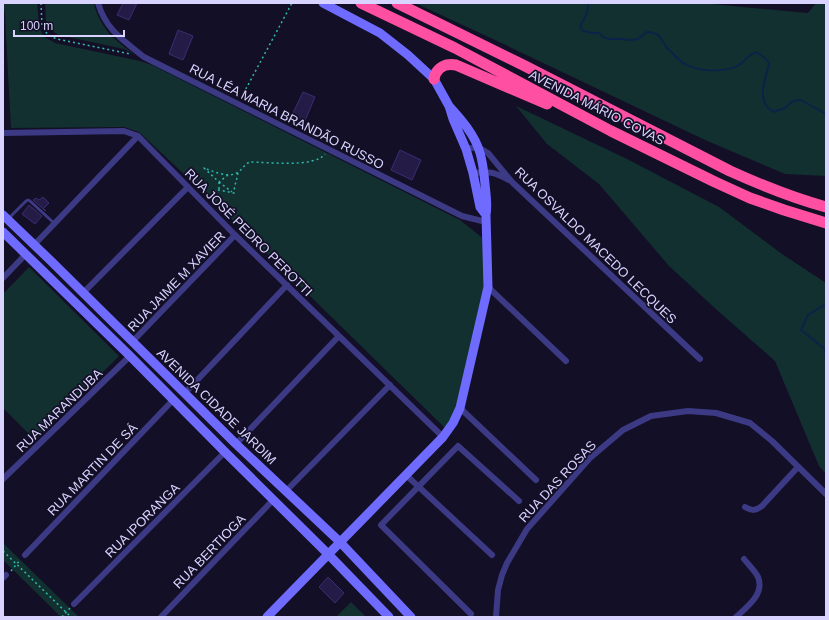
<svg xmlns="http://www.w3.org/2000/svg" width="829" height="620" viewBox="0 0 829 620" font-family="Arial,sans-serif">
<rect width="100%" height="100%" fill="#130f26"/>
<!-- green -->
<path fill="#12302f" d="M3,3H37C39,14 37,31 46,38C49,40 53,41 55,43L140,61L152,65L460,220L485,240V286L457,405L446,429L217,205L139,132L124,127L11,128L8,74L5,14Z
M45,3H94C95,13 106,32 114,38C120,44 127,49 134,54L124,49L59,35C42,27 47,20 45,3Z
M415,3H701L808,13L816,3H826V176L785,174L705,140L493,39Z
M516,106L629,160L719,207L782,254L826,283V474L819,466L775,361L718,311L669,266L599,184L547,144Z
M29,267L119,356L35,440L3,408V294Z
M3,543L79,617H61L3,560Z
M351,602L366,617H336Z"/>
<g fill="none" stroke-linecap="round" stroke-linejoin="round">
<!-- stream -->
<path stroke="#0c2248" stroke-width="2" d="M586,3L588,5C588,13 585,19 580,26L583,31L592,33H599L603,37L610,39H622L630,40L638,39L647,32C662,33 659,38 667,48C673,53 679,61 685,64C699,72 725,73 739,65C743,63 745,59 748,57C751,55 754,53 756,52L764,57L769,63C767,76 758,93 766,105C767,108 771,110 773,112L785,108L793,101L801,100L826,114
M826,304L808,315L801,330L825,349L826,360"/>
</g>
<!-- building -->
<path fill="#241b47" stroke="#3b2d73" d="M123,3H137L129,20L117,15Z
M178,30L193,36L183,60L169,54Z
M303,92L315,97L304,123L291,117Z
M400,150L421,160L412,180L391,170Z
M43,197L49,203L43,209L46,211L33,200L36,198L39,200Z
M29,205L42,216L35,224L22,214Z
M328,577L344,593L335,603L319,587Z"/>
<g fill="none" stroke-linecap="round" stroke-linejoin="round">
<!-- path -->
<path stroke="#2fb8b0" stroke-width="1.5" stroke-dasharray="2 3" stroke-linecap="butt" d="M41,3L42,26L48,35L57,39L130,54
M241,98L292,3
M228,175L219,182L204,168C212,171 230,179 238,172C243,169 244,164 250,162C266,162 315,168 325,154
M219,182L232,192
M219,182V190
M208,199L212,197L215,190H219L234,193C234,186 237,180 238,172
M3,551L71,617
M11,571L20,560
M62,617L70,608"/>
<!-- lane -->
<path stroke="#3d3a85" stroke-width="3" d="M9,218L26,201L28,200L30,201L55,224"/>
<!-- street -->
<path stroke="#3d3a85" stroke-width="6" d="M98,3C106,30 123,40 144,57L462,216L486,222
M3,133L124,131L138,136L235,235L443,437
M466,149L478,147L488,153L512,182L700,359
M473,173C490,171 494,172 509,180
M34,245L138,136
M3,278L26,254
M488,287L566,361
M83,293L188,187
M132,342L235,235
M185,393L287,285
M460,408L536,480
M236,444L339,336
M406,475L492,555
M3,479L130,356
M286,491L390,385
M745,507C752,511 755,511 762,506L798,467
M25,555L174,399
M3,578L6,575
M74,604L225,452
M471,614L381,525L458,446L519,501
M161,617L273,500
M496,617L498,590L502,575L507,563L527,529L590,458L623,430L651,416L688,411L716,413L750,423L772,441L826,494
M736,617C747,607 765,594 758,577C756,572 748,564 744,559"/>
<!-- secondary -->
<path stroke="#6f6bff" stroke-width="9" d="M323,3L380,33L408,55L434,79L449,106L453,119L466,149L473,173L480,207L486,215
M3,215L51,261L236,444L340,542L411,617
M3,232L130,356L225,452L328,554L389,617
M267,617L443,437L453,423L460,408L488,287L486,215C488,204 486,195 485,184C484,173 483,163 480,153C475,135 461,119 449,106"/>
<!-- highway -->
<path stroke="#ff4fa3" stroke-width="11" d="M361,3L455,48L611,131L715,182L750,198L784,210L826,223
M397,3L523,65L730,171C761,185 793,198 826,207
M434,79C436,68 445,63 456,65L547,104"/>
</g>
<g text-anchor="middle" stroke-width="3.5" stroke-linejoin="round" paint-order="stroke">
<!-- street labels -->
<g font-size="13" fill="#d9d4ff" stroke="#130f26">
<text transform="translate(597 107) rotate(27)" y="5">AVENIDA MÁRIO COVAS</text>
<text transform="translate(287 116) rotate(27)" y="5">RUA LÉA MARIA BRANDÃO RUSSO</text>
<text transform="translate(249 232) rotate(45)" y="5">RUA JOSÉ PEDRO PEROTTI</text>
<text transform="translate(596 245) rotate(44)" y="5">RUA OSVALDO MACEDO LECQUES</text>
<text transform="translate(176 281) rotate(-46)" y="5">RUA JAIME M XAVIER</text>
<text transform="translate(217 406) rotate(44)" y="5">AVENIDA CIDADE JARDIM</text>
<text transform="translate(59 410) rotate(-44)" y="5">RUA MARANDUBA</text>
<text transform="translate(92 469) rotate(-46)" y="5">RUA MARTIN DE SÁ</text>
<text transform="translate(557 481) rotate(-47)" y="5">RUA DAS ROSAS</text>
<text transform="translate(142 520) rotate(-45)" y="5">RUA IPORANGA</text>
<text transform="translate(209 551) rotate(-46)" y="5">RUA BERTIOGA</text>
</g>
</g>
<!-- border -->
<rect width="829" height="620" fill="none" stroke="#d9d4ff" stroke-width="8"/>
<!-- scale -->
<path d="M14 30v6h110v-6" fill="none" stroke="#d9d4ff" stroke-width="2"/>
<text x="20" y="30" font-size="12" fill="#d9d4ff" stroke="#130f26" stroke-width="3" paint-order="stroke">100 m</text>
</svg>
